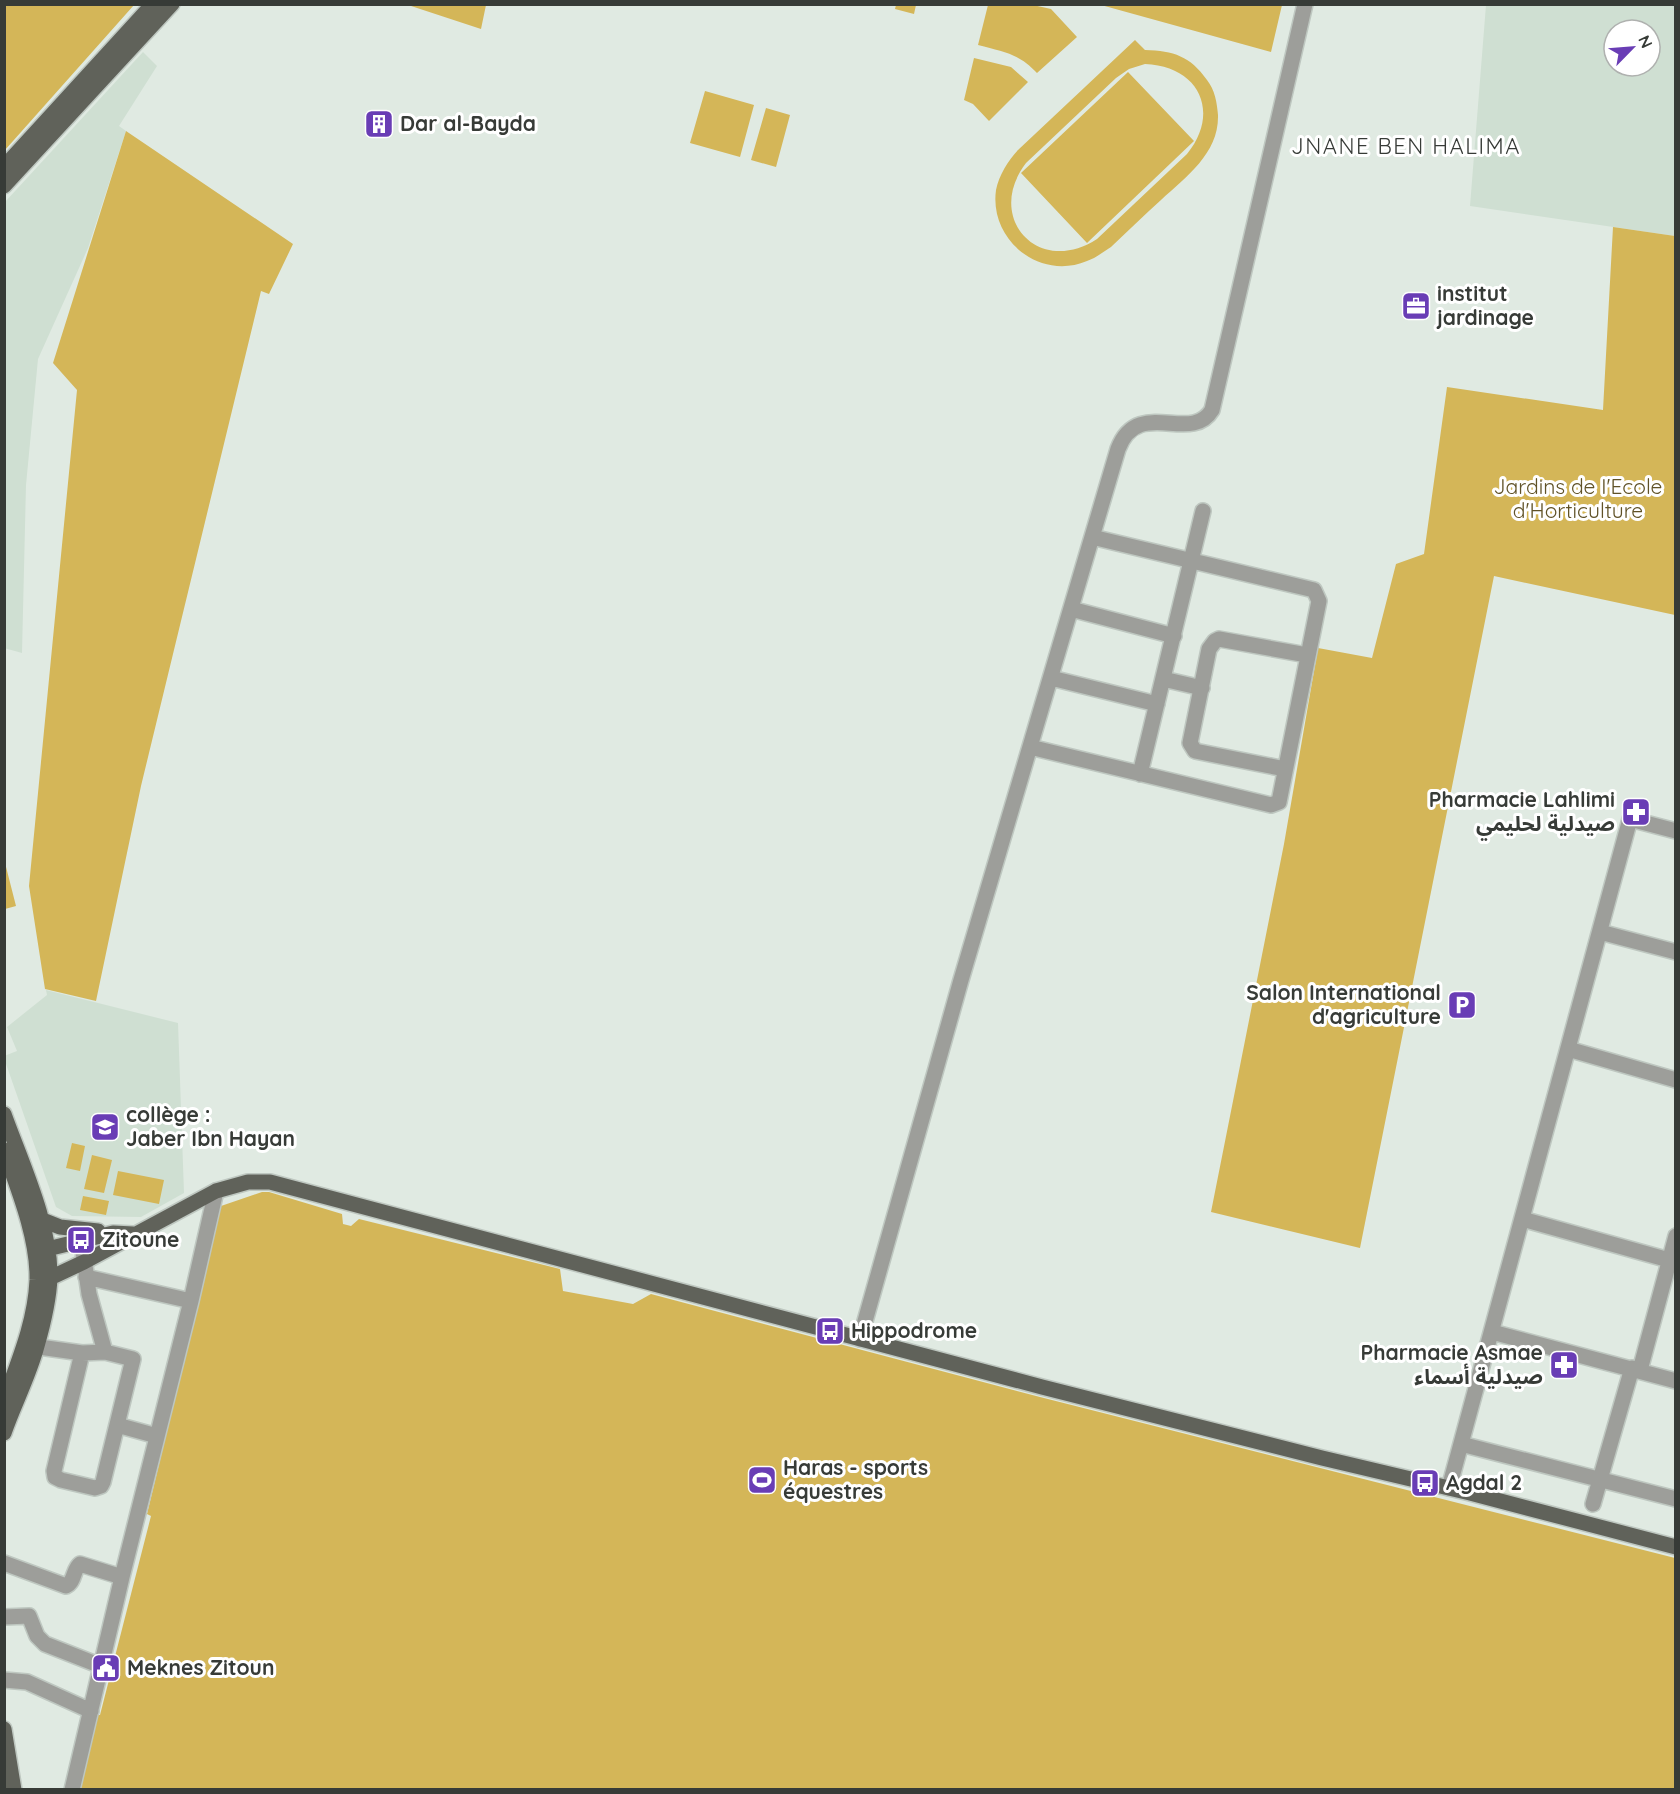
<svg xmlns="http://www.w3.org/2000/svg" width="1680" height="1794" viewBox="0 0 1680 1794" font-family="Quicksand,'Noto Sans Arabic',sans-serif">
<rect width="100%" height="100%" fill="#e0eae2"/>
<!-- built -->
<path fill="#cfdfd2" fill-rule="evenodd" d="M1486,5H1675V236L1470,206ZM1614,30H1650V66H1614Z
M143,52L157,66L119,126L126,131L88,248L38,359L26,485L22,653L4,648L5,202Z
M46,990L178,1023L184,1193L141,1217L72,1216L56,1207L5,1061L4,1056L17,1051L7,1027L47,995Z"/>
<!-- green -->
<path fill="#d4b658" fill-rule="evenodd" d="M5,4L134,5L5,150L4,5Z
M408,5L486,4V5L481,29Z
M896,5V4L916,5L914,14L895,9Z
M988,5H1033L1051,9L1077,37L1037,73C1018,53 1004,52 978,45Z
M1101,5H1282L1271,52Z
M1135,40L1145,50C1174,51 1190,56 1207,80C1215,90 1217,103 1218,115C1219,153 1187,176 1161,200C1144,215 1128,231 1111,247C1103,252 1096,258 1087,261C1040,281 989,240 996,190C999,175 1008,161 1018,150ZM1145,64C1199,66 1221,112 1187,154L1097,239C1039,277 984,218 1026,163L1116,78L1129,69Z
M974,58L1011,67L1028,82L989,121L973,104L964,100Z
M1128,72L1194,141L1087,243L1021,173Z
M705,91L754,105L740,157L690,143Z
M766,108L790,115L776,167L751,160Z
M126,131L293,244L269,294L261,291L141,786L96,1001L45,989L29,886L77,390L53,363Z
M1613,227L1675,236V615L1494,576L1360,1248L1211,1212L1284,844L1318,648L1372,658L1396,564L1424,554L1447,387L1603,410Z
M4,859L16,906L5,909H4Z
M72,1143L85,1146L80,1171L66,1168Z
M92,1155L112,1160L104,1193L84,1189Z
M118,1171L164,1180L159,1204L113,1195Z
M262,1192H269L342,1214L343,1224L351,1226L359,1219L560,1269L563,1291L633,1304L651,1294L1040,1397L1675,1558V1789L79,1790L97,1715H100L151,1516L147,1514L221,1206Z
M83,1196L109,1201L106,1215L80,1210Z"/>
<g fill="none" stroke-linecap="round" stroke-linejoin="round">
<!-- minor casing -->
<g stroke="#bec7c0" stroke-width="18">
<path id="minor" d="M1071,609L1174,636
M1051,678L1157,704
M1163,679L1202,688
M1030,747L1271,805L1279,802L1319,601L1314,590L1092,537
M1285,769L1195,751L1190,743L1209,649L1215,641L1219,639L1307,655
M1140,774L1203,511
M1600,932L1676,952
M1568,1049L1676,1080
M1522,1219L1669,1260
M80,1230L89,1294L105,1352
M86,1277L191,1301
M1492,1332L1676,1381
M860,1339L961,980L1118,449C1138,396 1191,445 1212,410L1305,4
M25,1345L82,1353L105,1352L133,1359L103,1482L101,1486L95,1488L61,1480L55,1477L54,1471L82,1353
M1640,1370L1676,1236
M117,1425L157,1436
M1461,1444L1676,1499
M1449,1488L1630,819L1676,831
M1593,1504L1632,1368
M4,1563L66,1586C75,1582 73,1569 80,1564L122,1577
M4,1617L29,1616L37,1636L45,1644L101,1666
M4,1680L27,1682L91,1711
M72,1790L122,1577L191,1301L216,1191"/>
</g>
<!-- major casing -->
<g stroke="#bec7c0" stroke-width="18">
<path id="major" d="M4,167L153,4
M4,186L172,4
M4,1114C22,1164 51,1225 50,1278C49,1301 43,1325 37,1346C29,1376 14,1404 4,1433
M4,1150C18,1189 38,1238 37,1280C35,1323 18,1362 4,1401
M40,1219L60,1227L98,1231
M39,1251L113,1233L133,1234
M37,1279L50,1278L84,1262L216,1191L248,1182H270L1042,1387L1322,1458L1470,1493L1676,1547
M4,1729L14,1790"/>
</g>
<!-- minor -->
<use href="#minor" stroke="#9d9e9a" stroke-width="15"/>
<!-- major -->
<use href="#major" stroke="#60625a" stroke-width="15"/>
</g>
<!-- icons -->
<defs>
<g id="building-square" transform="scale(1.5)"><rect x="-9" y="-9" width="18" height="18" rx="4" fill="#693db5" stroke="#fff"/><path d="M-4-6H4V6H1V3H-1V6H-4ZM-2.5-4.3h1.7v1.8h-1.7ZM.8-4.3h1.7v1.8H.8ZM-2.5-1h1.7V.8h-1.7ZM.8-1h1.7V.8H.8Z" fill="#fff"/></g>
<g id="office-square" transform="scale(1.5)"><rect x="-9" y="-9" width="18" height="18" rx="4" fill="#693db5" stroke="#fff"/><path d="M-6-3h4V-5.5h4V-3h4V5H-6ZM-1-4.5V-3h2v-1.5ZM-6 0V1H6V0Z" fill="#fff"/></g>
<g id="pharmacy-square" transform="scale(1.5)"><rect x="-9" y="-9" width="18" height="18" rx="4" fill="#693db5" stroke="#fff"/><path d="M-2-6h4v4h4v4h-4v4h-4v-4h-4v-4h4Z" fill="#fff"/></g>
<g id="parking-square" transform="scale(1.5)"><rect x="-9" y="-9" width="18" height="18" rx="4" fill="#693db5" stroke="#fff"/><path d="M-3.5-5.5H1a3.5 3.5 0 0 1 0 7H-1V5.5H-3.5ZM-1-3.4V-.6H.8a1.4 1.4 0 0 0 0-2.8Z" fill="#fff"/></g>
<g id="university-square" transform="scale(1.5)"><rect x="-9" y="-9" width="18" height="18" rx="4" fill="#693db5" stroke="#fff"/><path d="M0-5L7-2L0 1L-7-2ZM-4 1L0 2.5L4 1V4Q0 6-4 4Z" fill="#fff"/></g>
<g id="bus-square" transform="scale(1.5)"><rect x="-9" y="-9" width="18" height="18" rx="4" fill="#693db5" stroke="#fff"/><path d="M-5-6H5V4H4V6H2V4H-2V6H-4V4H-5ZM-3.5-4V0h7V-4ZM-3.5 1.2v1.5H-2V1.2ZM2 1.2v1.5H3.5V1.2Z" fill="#fff"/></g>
<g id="stadium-square" transform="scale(1.5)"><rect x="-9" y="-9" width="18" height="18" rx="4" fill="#693db5" stroke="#fff"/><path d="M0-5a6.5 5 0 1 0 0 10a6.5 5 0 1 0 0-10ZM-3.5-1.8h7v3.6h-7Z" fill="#fff"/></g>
<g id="civic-square" transform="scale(1.5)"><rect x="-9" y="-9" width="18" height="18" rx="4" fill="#693db5" stroke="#fff"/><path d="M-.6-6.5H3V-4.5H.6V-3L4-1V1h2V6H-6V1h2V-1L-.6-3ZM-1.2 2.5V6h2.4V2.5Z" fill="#fff"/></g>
</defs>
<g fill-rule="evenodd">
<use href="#building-square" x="379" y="124"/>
<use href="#office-square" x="1416" y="306"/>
<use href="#pharmacy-square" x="1636" y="812"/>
<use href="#parking-square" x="1462" y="1005"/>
<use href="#university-square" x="105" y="1127"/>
<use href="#bus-square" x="81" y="1240"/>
<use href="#bus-square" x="830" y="1331"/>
<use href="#pharmacy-square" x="1564" y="1365"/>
<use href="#stadium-square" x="762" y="1480"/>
<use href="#bus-square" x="1425" y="1483"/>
<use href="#civic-square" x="106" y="1668"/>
</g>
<g text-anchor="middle" stroke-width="6" stroke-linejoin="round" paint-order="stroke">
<!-- poi labels -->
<g font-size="21" font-weight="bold" fill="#373b37" stroke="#fff" text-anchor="start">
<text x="400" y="131">Dar al-Bayda</text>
<text x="1437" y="301">institut<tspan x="1437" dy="24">jardinage</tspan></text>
<text x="1615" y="807" text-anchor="end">Pharmacie Lahlimi<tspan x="1615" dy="24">صيدلية لحليمي</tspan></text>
<text x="1441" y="1000" text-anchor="end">Salon International<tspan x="1441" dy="24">d'agriculture</tspan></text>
<text x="126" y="1122">collège :<tspan x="126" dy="24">Jaber Ibn Hayan</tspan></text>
<text x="102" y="1247">Zitoune</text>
<text x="851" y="1338">Hippodrome</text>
<text x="1543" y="1360" text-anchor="end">Pharmacie Asmae<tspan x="1543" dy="24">صيدلية أسماء</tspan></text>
<text x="783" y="1475">Haras - sports<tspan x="783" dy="24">équestres</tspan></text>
<text x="1446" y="1490">Agdal 2</text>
<text x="127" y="1675">Meknes Zitoun</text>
</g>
<!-- park labels -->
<g font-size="21" fill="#605227" stroke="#fff">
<text x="1578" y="494">Jardins de I'Ecole<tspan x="1578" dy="24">d'Horticulture</tspan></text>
</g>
<!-- neighbourhood labels -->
<g font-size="22" letter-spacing="1.5" fill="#373b37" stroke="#fff">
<text x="1406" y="154">JNANE BEN HALIMA</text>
</g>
</g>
<!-- border -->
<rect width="1680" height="1794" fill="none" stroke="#373b37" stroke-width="12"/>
<!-- north arrow -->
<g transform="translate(1632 48) rotate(65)"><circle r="28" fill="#ffffff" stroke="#afb1af" stroke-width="1.5"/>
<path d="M0-4.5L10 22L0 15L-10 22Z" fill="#693db5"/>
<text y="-9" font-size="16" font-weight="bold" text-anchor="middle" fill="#373b37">N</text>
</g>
</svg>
